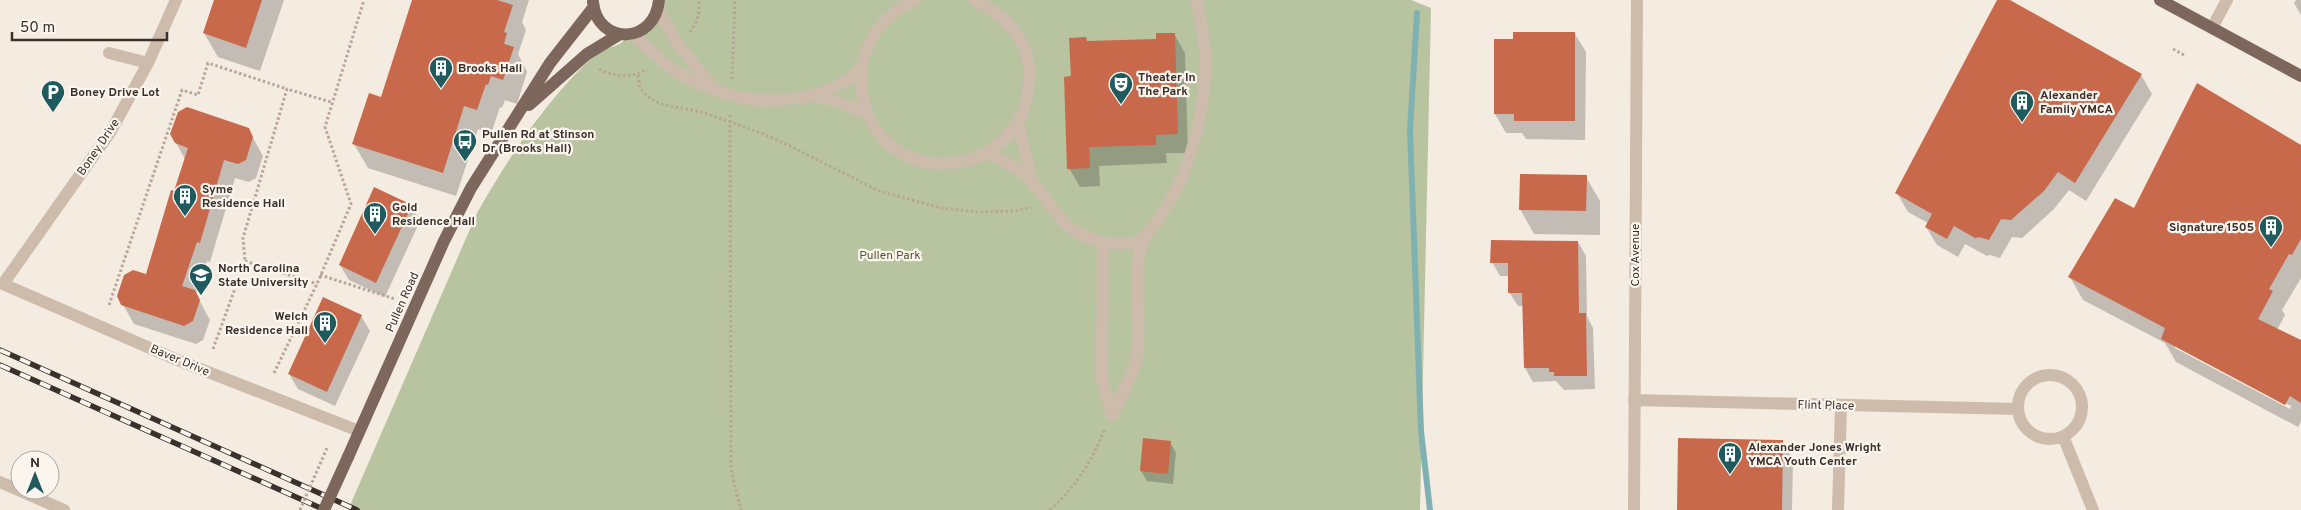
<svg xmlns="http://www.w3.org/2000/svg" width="2301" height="510" viewBox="0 0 2301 510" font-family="Overpass,sans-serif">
<rect width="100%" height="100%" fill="#f4ebe1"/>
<!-- green -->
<path fill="#b8c4a0" d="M666,0H1411L1431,8L1420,510H348L477,213C510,155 548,97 598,52C604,47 613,48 619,44C634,35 653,12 666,0Z"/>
<!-- shadow -->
<path fill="#0003" fill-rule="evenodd" d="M215,0H284L260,71L218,57L204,33Z
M414,0H529L522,22L526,30L518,54L527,72L517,104L505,100L502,108L500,107L491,134L478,129L456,196L368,168L354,144L382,99Z
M1998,0H2007L2141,75L2152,94L2086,201L2069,190L2054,209L2022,238L2012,237L2000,258L1990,255L1987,256L1965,244L1958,257L1937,245L1926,227L1928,223L1908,212L1897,193Z
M2296,0H2301V15L2294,3Z
M1174,34L1185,53L1188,153H1166L1167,163L1099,166L1100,186L1080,187L1069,168L1072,78L1086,38L1088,43L1157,40Z
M1575,34L1586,52L1585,140L1526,139L1522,133H1506L1495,114Z
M248,129L263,156L256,178L249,182L235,178L210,262L207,261L196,294L210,320L203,340L196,344L134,324L118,296L147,276L185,159L176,143Z
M2301,146V278L2282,310L2285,315L2277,330L2301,342V421L2298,427L2176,362L2165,343L2083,300L2070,277L2134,210ZM2175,345L2291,406L2290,409L2175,348Z
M1586,177L1600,201V235L1534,234L1520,209Z
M411,206L420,221L385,297L349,280L340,265Z
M1578,242L1586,256L1587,316L1593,328L1595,389L1564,390L1556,381L1533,382L1525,368L1524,306H1518L1509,292V276H1500L1492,262Z
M361,316L370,331L335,406L298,389L289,374Z
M1170,442L1176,453L1173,484L1147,481L1141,471Z
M1783,442L1793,460L1792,510H1678Z"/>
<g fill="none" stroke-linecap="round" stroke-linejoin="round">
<!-- stream -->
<path stroke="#7fb0b2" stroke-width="6" d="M1417,13L1410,130L1421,431L1430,510"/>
</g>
<!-- building -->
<path fill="#c8694b" d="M214,0H262L246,48L203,33Z
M412,0H497L513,5L504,32L507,33L504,44L514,47L503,80L491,76L488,85L486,84L477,110L464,106L443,173L352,144L369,93L381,97Z
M1997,0H2010L2142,74L2075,183L2058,172L2044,191L2011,220L2001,219L1989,240L1979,237L1975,238L1954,226L1947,239L1925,227L1932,214L1895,193Z
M1513,32H1575V121H1514V114H1494V39H1513Z
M1156,33H1175L1178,134L1156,135V145L1089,147L1090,168L1067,169L1064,77L1071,76L1069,38L1086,37L1087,41L1156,39Z
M2197,83L2301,145V239L2292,255L2289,254L2269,289L2273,291L2258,319L2301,340V403L2290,396L2285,405L2161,339L2165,328L2068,277L2115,198L2134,208Z
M187,107L249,128L253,137L246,160L238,164L224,160L200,243L197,242L182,286L195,290L200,300L193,321L184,326L121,305L117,296L124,275L133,270L146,274L171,190L174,191L188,148L175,143L170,134L178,112Z
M1520,174L1587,175L1586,211L1519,210Z
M374,187L412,205L376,283L339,265Z
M1491,240L1578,241L1579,313H1586L1587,376H1554V372H1549V368H1524L1522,293H1508V263H1490Z
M323,297L362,315L327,392L288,374Z
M1143,438L1171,441L1168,474L1140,471Z
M1678,438L1783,440L1782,510H1677Z"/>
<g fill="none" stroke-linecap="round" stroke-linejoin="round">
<!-- path -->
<path stroke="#b9a596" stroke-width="3" stroke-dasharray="2.5 2.5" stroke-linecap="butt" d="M690,32C697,22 701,12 698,0
M2173,49L2184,55
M599,69C616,77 630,79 647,69
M638,75L640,88L647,96L660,104L702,112L756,131L788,145L879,191L941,208L977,212L1016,211L1031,207
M732,79L735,0
M730,115L731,470L741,510
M245,261L317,284
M320,275L395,299
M109,305L182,90L198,95L208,63L287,89
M213,349L245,261L243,238L287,89L331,102
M274,373L317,284L351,204L325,127L364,0
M1050,510C1078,484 1090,464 1105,429"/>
<!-- minor -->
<path stroke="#cdbbac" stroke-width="12" d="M176,0L148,63L111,131L3,284L175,359L359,431
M915,0C821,44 860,174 953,163C968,161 983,157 995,147C1018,129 1028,108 1029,79C1032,41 1005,16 975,0
M658,9L678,45L714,88
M2212,28L2227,0
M632,34C649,48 666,67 685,77C700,85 726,95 743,98C778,105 837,97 860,68
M109,53L148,63
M813,96L842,103L868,115
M1018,123L1032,182
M988,153C1004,160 1019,169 1032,182C1057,208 1059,232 1102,242C1111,244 1131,245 1139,241C1147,237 1152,228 1157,221C1187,181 1201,128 1205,79C1207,52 1203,26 1196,0
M1103,242L1102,379L1112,415C1121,394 1135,373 1138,350C1142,315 1129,267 1146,236
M2018 407a32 32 0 1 1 64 0a32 32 0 1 1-64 0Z
M1634,400L2018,409
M2063,436L2093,510
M0,482L64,510
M1634,510L1637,0
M1838,510L1841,405"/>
<!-- major -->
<path stroke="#7d675c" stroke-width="12" d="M2160,0L2301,76
M593,2C597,46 655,45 659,0
M529,105L587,54L620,34
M348,457L444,241L471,188L550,63L593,8"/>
<!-- rail casing -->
<g stroke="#3b302b" stroke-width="5.5">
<path id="rail" d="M0,350L357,510
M0,365L325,510"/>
</g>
<!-- rail -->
<use href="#rail" stroke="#fbf5ee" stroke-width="4" stroke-dasharray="11" stroke-linecap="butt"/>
<!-- path-bridge -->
<path stroke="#b9a596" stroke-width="3" stroke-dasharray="2.5 2.5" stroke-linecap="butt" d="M300,510L327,448"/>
<!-- major-bridge -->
<path stroke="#7d675c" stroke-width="12" d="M324,510L348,457"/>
</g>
<!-- icons -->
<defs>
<g id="building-pin" transform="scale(1.25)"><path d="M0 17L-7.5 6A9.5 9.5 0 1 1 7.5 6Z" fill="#1f5a5e" stroke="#fbf5ee"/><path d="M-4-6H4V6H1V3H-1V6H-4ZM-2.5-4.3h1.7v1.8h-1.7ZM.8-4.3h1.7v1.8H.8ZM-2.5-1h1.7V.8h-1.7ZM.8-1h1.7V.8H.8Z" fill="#fff"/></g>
<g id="theatre-pin" transform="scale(1.25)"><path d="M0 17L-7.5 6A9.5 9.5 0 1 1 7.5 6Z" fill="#1f5a5e" stroke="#fbf5ee"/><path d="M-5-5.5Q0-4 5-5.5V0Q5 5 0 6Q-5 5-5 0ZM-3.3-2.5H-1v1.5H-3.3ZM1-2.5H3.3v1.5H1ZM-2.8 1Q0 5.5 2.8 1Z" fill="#fff"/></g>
<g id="parking-pin" transform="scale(1.25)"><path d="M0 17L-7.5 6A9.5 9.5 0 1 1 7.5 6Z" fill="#1f5a5e" stroke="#fbf5ee"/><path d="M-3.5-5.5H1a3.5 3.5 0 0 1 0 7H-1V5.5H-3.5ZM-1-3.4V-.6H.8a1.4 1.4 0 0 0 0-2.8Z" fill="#fff"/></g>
<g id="bus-pin" transform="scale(1.25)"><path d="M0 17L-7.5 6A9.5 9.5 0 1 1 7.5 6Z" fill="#1f5a5e" stroke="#fbf5ee"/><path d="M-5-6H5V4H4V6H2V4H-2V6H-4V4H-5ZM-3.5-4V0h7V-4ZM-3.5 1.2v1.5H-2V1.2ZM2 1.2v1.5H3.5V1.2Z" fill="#fff"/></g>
<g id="university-pin" transform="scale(1.25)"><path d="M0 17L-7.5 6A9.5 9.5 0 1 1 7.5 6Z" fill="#1f5a5e" stroke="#fbf5ee"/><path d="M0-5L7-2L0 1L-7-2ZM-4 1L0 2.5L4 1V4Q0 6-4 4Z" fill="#fff"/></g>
</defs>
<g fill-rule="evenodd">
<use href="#building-pin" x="441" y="68"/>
<use href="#theatre-pin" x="1121" y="84"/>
<use href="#parking-pin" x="53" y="92"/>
<use href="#building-pin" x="2022" y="102"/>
<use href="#bus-pin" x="465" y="141"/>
<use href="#building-pin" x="185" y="196"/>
<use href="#building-pin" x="375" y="214"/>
<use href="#building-pin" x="2271" y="227"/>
<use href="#university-pin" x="201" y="275"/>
<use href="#building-pin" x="325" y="323"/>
<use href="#building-pin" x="1730" y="454"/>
</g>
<g text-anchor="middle" stroke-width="4.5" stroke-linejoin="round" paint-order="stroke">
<!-- poi labels -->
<g font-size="12" font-weight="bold" fill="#3b302b" stroke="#fbf5ee" text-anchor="start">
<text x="458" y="72">Brooks Hall</text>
<text x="1138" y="81">Theater In<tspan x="1138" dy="14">The Park</tspan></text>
<text x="70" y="96">Boney Drive Lot</text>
<text x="2040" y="99">Alexander<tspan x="2040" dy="14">Family YMCA</tspan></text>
<text x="482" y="138">Pullen Rd at Stinson<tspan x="482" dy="14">Dr (Brooks Hall)</tspan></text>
<text x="202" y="193">Syme<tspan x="202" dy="14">Residence Hall</tspan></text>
<text x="392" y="211">Gold<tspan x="392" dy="14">Residence Hall</tspan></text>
<text x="2254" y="231" text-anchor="end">Signature 1505</text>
<text x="218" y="272">North Carolina<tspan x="218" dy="14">State University</tspan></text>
<text x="308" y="320" text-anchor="end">Welch<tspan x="308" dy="14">Residence Hall</tspan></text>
<text x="1748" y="451">Alexander Jones Wright<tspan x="1748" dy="14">YMCA Youth Center</tspan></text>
</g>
<!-- street labels -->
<g font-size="12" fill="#3b302b" stroke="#fbf5ee">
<text transform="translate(98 147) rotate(-56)" y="4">Boney Drive</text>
<text transform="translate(1635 255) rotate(-90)" y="4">Cox Avenue</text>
<text transform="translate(402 302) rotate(-66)" y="4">Pullen Road</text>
<text transform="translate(180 360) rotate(23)" y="4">Baver Drive</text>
<text transform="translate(1826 405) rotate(1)" y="4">Flint Place</text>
</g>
<!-- park labels -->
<g font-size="12" fill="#4a5a2e" stroke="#fbf5ee">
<text x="890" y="259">Pullen Park</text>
</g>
</g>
<!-- north arrow -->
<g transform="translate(35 475)"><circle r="24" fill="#fbf5ee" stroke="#aea6a0"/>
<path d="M0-4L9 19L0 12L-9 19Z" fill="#1f5a5e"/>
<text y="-8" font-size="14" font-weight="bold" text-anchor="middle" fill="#3b302b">N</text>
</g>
<!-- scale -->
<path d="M12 32v8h155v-8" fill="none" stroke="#3b302b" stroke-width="2.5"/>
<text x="20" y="32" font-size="15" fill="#3b302b" stroke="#fbf5ee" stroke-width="4" paint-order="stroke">50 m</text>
</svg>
